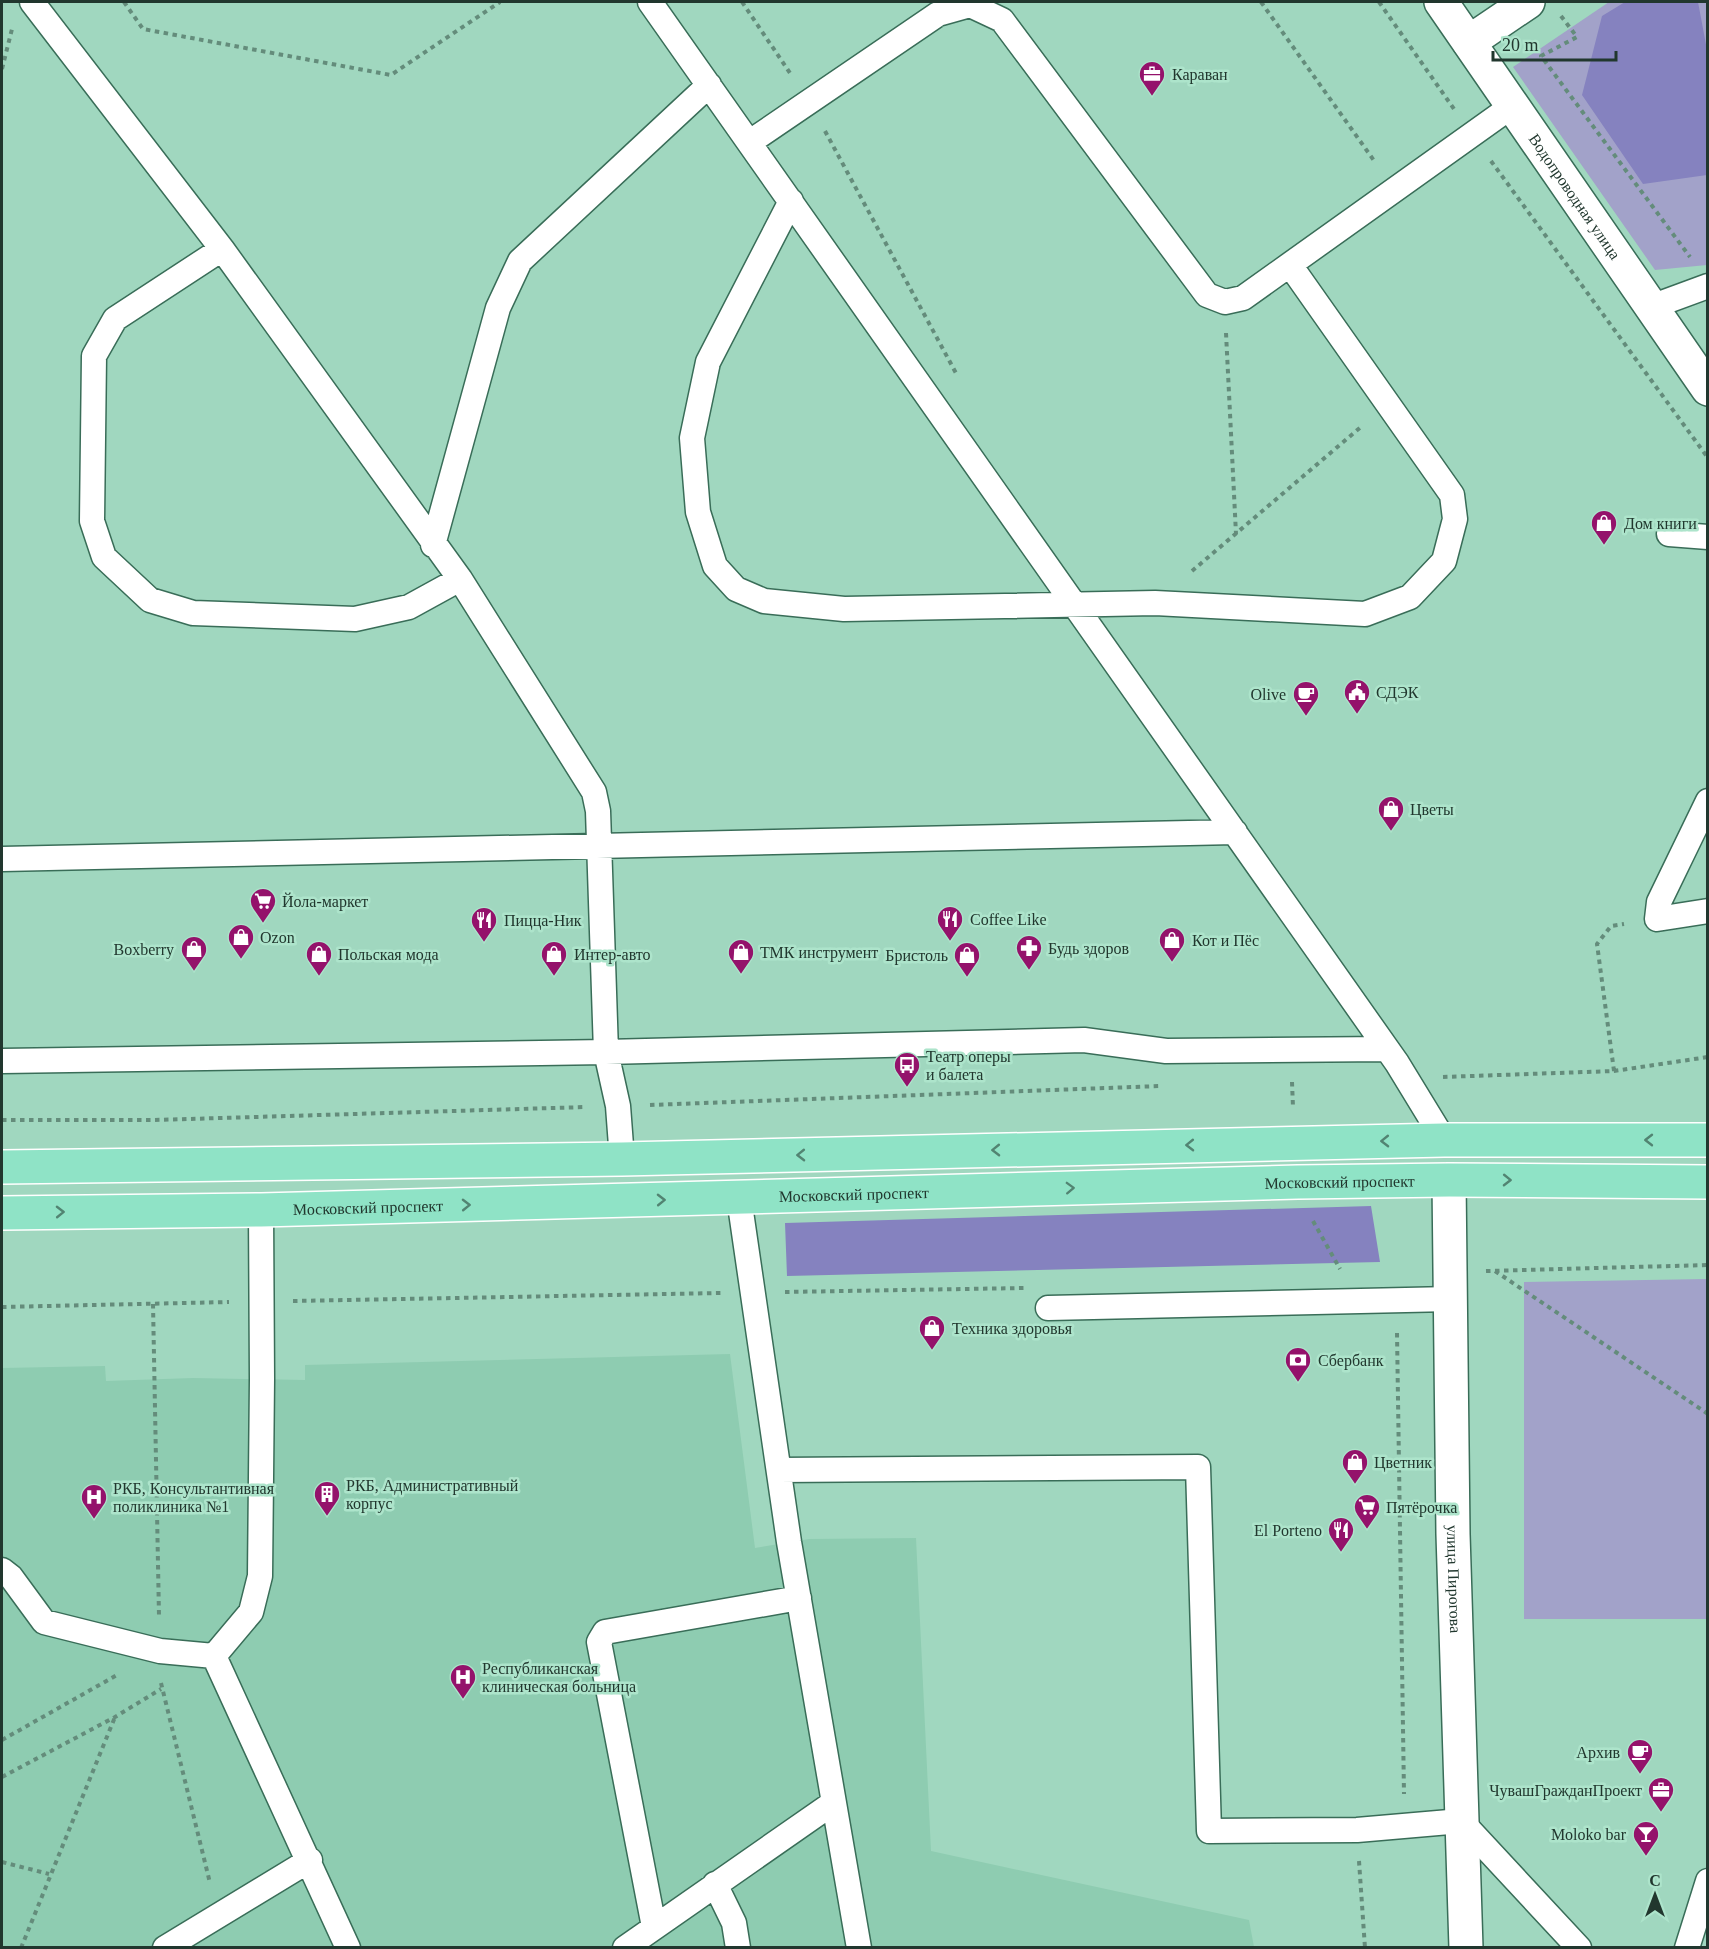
<svg xmlns="http://www.w3.org/2000/svg" width="1709" height="1949" viewBox="0 0 1709 1949" font-family="'Times New Roman',serif">
<rect width="100%" height="100%" fill="#a0d7bf"/>
<!-- built -->
<path fill="#8eccb1" d="M730,1354L755,1548L809,1539L916,1538L931,1851L1249,1920L1254,1947H2V1368L105,1366L106,1381L193,1378L305,1380V1365Z"/>
<!-- green -->
<path fill="#a2a2c9" d="M1609,2H1707V265L1655,270L1513,67Z
M1707,1279V1619H1524V1282Z"/>
<!-- forest -->
<path fill="#8582bf" d="M1625,2H1698L1707,50V175L1643,184L1582,95L1602,16Z
M1371,1206L1380,1262L787,1276L785,1223Z"/>
<g fill="none" stroke-linecap="round" stroke-linejoin="round">
<!-- service casing -->
<g stroke="#396d58" stroke-width="27">
<path id="service" d="M32,2L222,249L460,579L594,792L598,811L606,1052L618,1106L622,1159
M650,2L1397,1063L1444,1140
M750,142L938,14L970,5L1002,20L1207,295L1225,302L1243,298L1512,106
M791,201L708,362L692,438L698,512L715,566L736,589L764,601L844,609L1155,603L1365,614L1410,597L1444,561L1455,519L1452,495L1290,265
M222,249L115,319L94,356L92,521L104,557L150,600L193,613L355,619L409,607L460,579
M1651,307L1708,286
M1669,534L1708,537
M433,545L498,308L520,261L709,85
M1708,801L1659,902L1657,919L1708,911
M2,859L1235,832
M2,1061L606,1052L1084,1040L1166,1051L1387,1049
M739,1198L789,1542L859,1948
M1048,1308L1451,1299
M779,1470L1198,1467L1209,1831L1357,1830L1461,1821L1579,1948
M2,1570L11,1577L44,1622L160,1651L214,1656L348,1948
M214,1656L251,1612L260,1576L262,1379L261,1210
M715,1884L734,1923L738,1948
M654,1927L599,1642L605,1632L799,1598
M165,1948L310,1860
M625,1948L833,1803
M1687,1948L1708,1881"/>
</g>
<!-- minor casing -->
<g stroke="#396d58" stroke-width="36">
<g id="minor">
<path id="s1" d="M1441,2L1708,389"/>
<path d="M1469,42L1528,2"/>
<path id="s2" d="M1449,1180L1453,1534L1466,1948"/>
</g>
</g>
<!-- primary casing -->
<g stroke="#fff" stroke-width="36">
<g id="primary">
<path d="M2,1167L622,1159L1444,1140H1708"/>
<path id="s3" d="M2,1213L261,1210L1298,1182L1449,1180L1708,1182"/>
</g>
</g>
<!-- path -->
<path stroke="#648c7b" stroke-width="4" stroke-dasharray="4.5 4.5" stroke-linecap="butt" d="M124,2L143,29L391,75L500,2
M742,2L792,76
M1261,2L1375,162
M1379,2L1454,109
M1561,16L1577,37L1541,56L1690,257
M2,69L12,29
M825,131L957,375
M1491,161L1708,458
M1226,333L1236,534
M1192,571L1362,426
M1614,1071L1597,944L1611,926L1624,924
M1443,1077L1614,1071L1708,1057
M1292,1082L1293,1107
M650,1105L1161,1086
M2,1120H155L586,1107
M1313,1221L1340,1269
M1486,1271L1708,1265
M1495,1271L1708,1414
M785,1292L1024,1288
M293,1301L721,1293
M153,1304L159,1616
M2,1307L229,1302
M1397,1333L1404,1794
M161,1683L210,1883
M2,1740L117,1675
M2,1777L115,1717L161,1689
M1359,1861L1365,1948
M2,1862L49,1874
M21,1948L115,1717"/>
<!-- service -->
<use href="#service" stroke="#fff" stroke-width="24"/>
<!-- minor -->
<use href="#minor" stroke="#fff" stroke-width="33"/>
<!-- primary -->
<use href="#primary" stroke="#8fe3c6" stroke-width="33"/>
</g>
<!-- one-way arrows -->
<defs><path id="oneway-chevron" d="M-2-3.5L2.5 0L-2 3.5" fill="none" stroke-width="1.6" stroke-linecap="round" stroke-linejoin="round" transform="scale(1.5)"/></defs>
<g stroke="#528472">
<use href="#oneway-chevron" transform="translate(1649 1140) rotate(-180)"/>
<use href="#oneway-chevron" transform="translate(1385 1141) rotate(179)"/>
<use href="#oneway-chevron" transform="translate(1190 1145) rotate(179)"/>
<use href="#oneway-chevron" transform="translate(996 1150) rotate(179)"/>
<use href="#oneway-chevron" transform="translate(801 1155) rotate(179)"/>
<use href="#oneway-chevron" transform="translate(1507 1180) rotate(1)"/>
<use href="#oneway-chevron" transform="translate(1070 1188) rotate(-2)"/>
<use href="#oneway-chevron" transform="translate(661 1200) rotate(-1)"/>
<use href="#oneway-chevron" transform="translate(466 1205) rotate(-1)"/>
<use href="#oneway-chevron" transform="translate(60 1212) rotate(-1)"/>
</g>
<!-- icons -->
<defs>
<g id="office-pin" transform="scale(1.35)"><path d="M0 17L-7.5 6A9.5 9.5 0 1 1 7.5 6Z" fill="#94126b" stroke="#ade4cb"/><path d="M-6-3h4V-5.5h4V-3h4V5H-6ZM-1-4.5V-3h2v-1.5ZM-6 0V1H6V0Z" fill="#fff"/></g>
<g id="shop-pin" transform="scale(1.35)"><path d="M0 17L-7.5 6A9.5 9.5 0 1 1 7.5 6Z" fill="#94126b" stroke="#ade4cb"/><path d="M-5-2.5h2.3a2.7 3.5 0 0 1 5.4 0H5L5.5 6h-11ZM-1.5-2.5h3a1.5 2.3 0 0 0-3 0Z" fill="#fff"/></g>
<g id="civic-pin" transform="scale(1.35)"><path d="M0 17L-7.5 6A9.5 9.5 0 1 1 7.5 6Z" fill="#94126b" stroke="#ade4cb"/><path d="M-.6-6.5H3V-4.5H.6V-3L4-1V1h2V6H-6V1h2V-1L-.6-3ZM-1.2 2.5V6h2.4V2.5Z" fill="#fff"/></g>
<g id="cafe-pin" transform="scale(1.35)"><path d="M0 17L-7.5 6A9.5 9.5 0 1 1 7.5 6Z" fill="#94126b" stroke="#ade4cb"/><path d="M-5.5-4.5H6V0H3Q3 3.5 0 3.5H-2.5Q-5.5 3.5-5.5 0ZM3-3.2v2h1.7v-2ZM-6 4.5H4V6H-6Z" fill="#fff"/></g>
<g id="supermarket-pin" transform="scale(1.35)"><path d="M0 17L-7.5 6A9.5 9.5 0 1 1 7.5 6Z" fill="#94126b" stroke="#ade4cb"/><path d="M-6-5.5h2.5l.6 2H6L4.5 2H-2.5L-4.4-4H-6ZM-1.5 3.2a1.3 1.3 0 1 0 .1 0ZM3 3.2a1.3 1.3 0 1 0 .1 0Z" fill="#fff"/></g>
<g id="restaurant-pin" transform="scale(1.35)"><path d="M0 17L-7.5 6A9.5 9.5 0 1 1 7.5 6Z" fill="#94126b" stroke="#ade4cb"/><path d="M-5-6h1v4h1v-4h1v4h1v-4h1v5L-1.5 .5V6h-2V.5L-5-1ZM5-6V6H3V1.5H1.5Q1.5-4 5-6Z" fill="#fff"/></g>
<g id="pharmacy-pin" transform="scale(1.35)"><path d="M0 17L-7.5 6A9.5 9.5 0 1 1 7.5 6Z" fill="#94126b" stroke="#ade4cb"/><path d="M-2-6h4v4h4v4h-4v4h-4v-4h-4v-4h4Z" fill="#fff"/></g>
<g id="bus-pin" transform="scale(1.35)"><path d="M0 17L-7.5 6A9.5 9.5 0 1 1 7.5 6Z" fill="#94126b" stroke="#ade4cb"/><path d="M-5-6H5V4H4V6H2V4H-2V6H-4V4H-5ZM-3.5-4V0h7V-4ZM-3.5 1.2v1.5H-2V1.2ZM2 1.2v1.5H3.5V1.2Z" fill="#fff"/></g>
<g id="bank-pin" transform="scale(1.35)"><path d="M0 17L-7.5 6A9.5 9.5 0 1 1 7.5 6Z" fill="#94126b" stroke="#ade4cb"/><path d="M-6-4H6V4H-6ZM0-2.3a2.3 2.3 0 1 0 0 4.6a2.3 2.3 0 1 0 0-4.6Z" fill="#fff"/></g>
<g id="building-pin" transform="scale(1.35)"><path d="M0 17L-7.5 6A9.5 9.5 0 1 1 7.5 6Z" fill="#94126b" stroke="#ade4cb"/><path d="M-4-6H4V6H1V3H-1V6H-4ZM-2.5-4.3h1.7v1.8h-1.7ZM.8-4.3h1.7v1.8H.8ZM-2.5-1h1.7V.8h-1.7ZM.8-1h1.7V.8H.8Z" fill="#fff"/></g>
<g id="hospital-pin" transform="scale(1.35)"><path d="M0 17L-7.5 6A9.5 9.5 0 1 1 7.5 6Z" fill="#94126b" stroke="#ade4cb"/><path d="M-5-5h3v3.5h4V-5h3V5h-3V1.5h-4V5h-3Z" fill="#fff"/></g>
<g id="bar-pin" transform="scale(1.35)"><path d="M0 17L-7.5 6A9.5 9.5 0 1 1 7.5 6Z" fill="#94126b" stroke="#ade4cb"/><path d="M-6-5H6L.8 .8V4.5H3.5V6h-7V4.5H-.8V.8Z" fill="#fff"/></g>
</defs>
<g fill-rule="evenodd">
<use href="#office-pin" x="1152" y="74"/>
<use href="#shop-pin" x="1604" y="523"/>
<use href="#civic-pin" x="1357" y="692"/>
<use href="#cafe-pin" x="1306" y="694"/>
<use href="#shop-pin" x="1391" y="809"/>
<use href="#supermarket-pin" x="263" y="901"/>
<use href="#restaurant-pin" x="950" y="919"/>
<use href="#restaurant-pin" x="484" y="920"/>
<use href="#shop-pin" x="241" y="937"/>
<use href="#shop-pin" x="1172" y="940"/>
<use href="#pharmacy-pin" x="1029" y="948"/>
<use href="#shop-pin" x="194" y="949"/>
<use href="#shop-pin" x="741" y="952"/>
<use href="#shop-pin" x="319" y="954"/>
<use href="#shop-pin" x="554" y="954"/>
<use href="#shop-pin" x="967" y="955"/>
<use href="#bus-pin" x="907" y="1065"/>
<use href="#shop-pin" x="932" y="1328"/>
<use href="#bank-pin" x="1298" y="1360"/>
<use href="#shop-pin" x="1355" y="1462"/>
<use href="#building-pin" x="327" y="1494"/>
<use href="#hospital-pin" x="94" y="1497"/>
<use href="#supermarket-pin" x="1367" y="1507"/>
<use href="#restaurant-pin" x="1341" y="1530"/>
<use href="#hospital-pin" x="463" y="1677"/>
<use href="#cafe-pin" x="1640" y="1752"/>
<use href="#office-pin" x="1661" y="1790"/>
<use href="#bar-pin" x="1646" y="1834"/>
</g>
<g text-anchor="middle" stroke-width="5" stroke-linejoin="round" paint-order="stroke">
<!-- poi labels -->
<g font-size="16" fill="#21372e" stroke="#ade4cb" text-anchor="start">
<text x="1172" y="80">Караван</text>
<text x="1624" y="529">Дом книги</text>
<text x="1376" y="698">СДЭК</text>
<text x="1286" y="700" text-anchor="end">Olive</text>
<text x="1410" y="815">Цветы</text>
<text x="282" y="907">Йола-маркет</text>
<text x="970" y="925">Coffee Like</text>
<text x="504" y="926">Пицца-Ник</text>
<text x="260" y="943">Ozon</text>
<text x="1192" y="946">Кот и Пёс</text>
<text x="1048" y="954">Будь здоров</text>
<text x="174" y="955" text-anchor="end">Boxberry</text>
<text x="760" y="958">ТМК инструмент</text>
<text x="338" y="960">Польская мода</text>
<text x="574" y="960">Интер-авто</text>
<text x="948" y="961" text-anchor="end">Бристоль</text>
<text x="926" y="1062">Театр оперы<tspan x="926" dy="18">и балета</tspan></text>
<text x="952" y="1334">Техника здоровья</text>
<text x="1318" y="1366">Сбербанк</text>
<text x="1374" y="1468">Цветник</text>
<text x="346" y="1491">РКБ, Административный<tspan x="346" dy="18">корпус</tspan></text>
<text x="113" y="1494">РКБ, Консультантивная<tspan x="113" dy="18">поликлиника №1</tspan></text>
<text x="1386" y="1513">Пятёрочка</text>
<text x="1322" y="1536" text-anchor="end">El Porteno</text>
<text x="482" y="1674">Республиканская<tspan x="482" dy="18">клиническая больница</tspan></text>
<text x="1620" y="1758" text-anchor="end">Архив</text>
<text x="1642" y="1796" text-anchor="end">ЧувашГражданПроект</text>
<text x="1626" y="1840" text-anchor="end">Moloko bar</text>
</g>
<!-- street labels -->
<g font-size="16" fill="#21372e" stroke="#ade4cb">
<text dy="6" stroke="none"><textPath href="#s1" startOffset="236">Водопроводная улица</textPath></text>
<text dy="6" stroke="none"><textPath href="#s3" startOffset="1338">Московский проспект</textPath></text>
<text dy="6" stroke="none"><textPath href="#s3" startOffset="852">Московский проспект</textPath></text>
<text dy="6" stroke="none"><textPath href="#s3" startOffset="366">Московский проспект</textPath></text>
<text dy="6" stroke="none"><textPath href="#s2" startOffset="399">улица Пирогова</textPath></text>
</g>
</g>
<!-- border -->
<rect width="1709" height="1949" fill="none" stroke="#21372e" stroke-width="6"/>
<!-- north arrow -->
<g transform="translate(1655 1895)" stroke="#ade4cb" stroke-width="4.5" paint-order="stroke">
<path d="M0-4.5L10 22L0 15L-10 22Z" fill="#21372e"/>
<text y="-9" font-size="16" font-weight="bold" text-anchor="middle" fill="#21372e">С</text>
</g>
<!-- scale -->
<path d="M1493 51v9h123v-9" fill="none" stroke="#21372e" stroke-width="3"/>
<text x="1502" y="51" font-size="18" fill="#21372e" stroke="#ade4cb" stroke-width="4.5" paint-order="stroke">20 m</text>
</svg>
